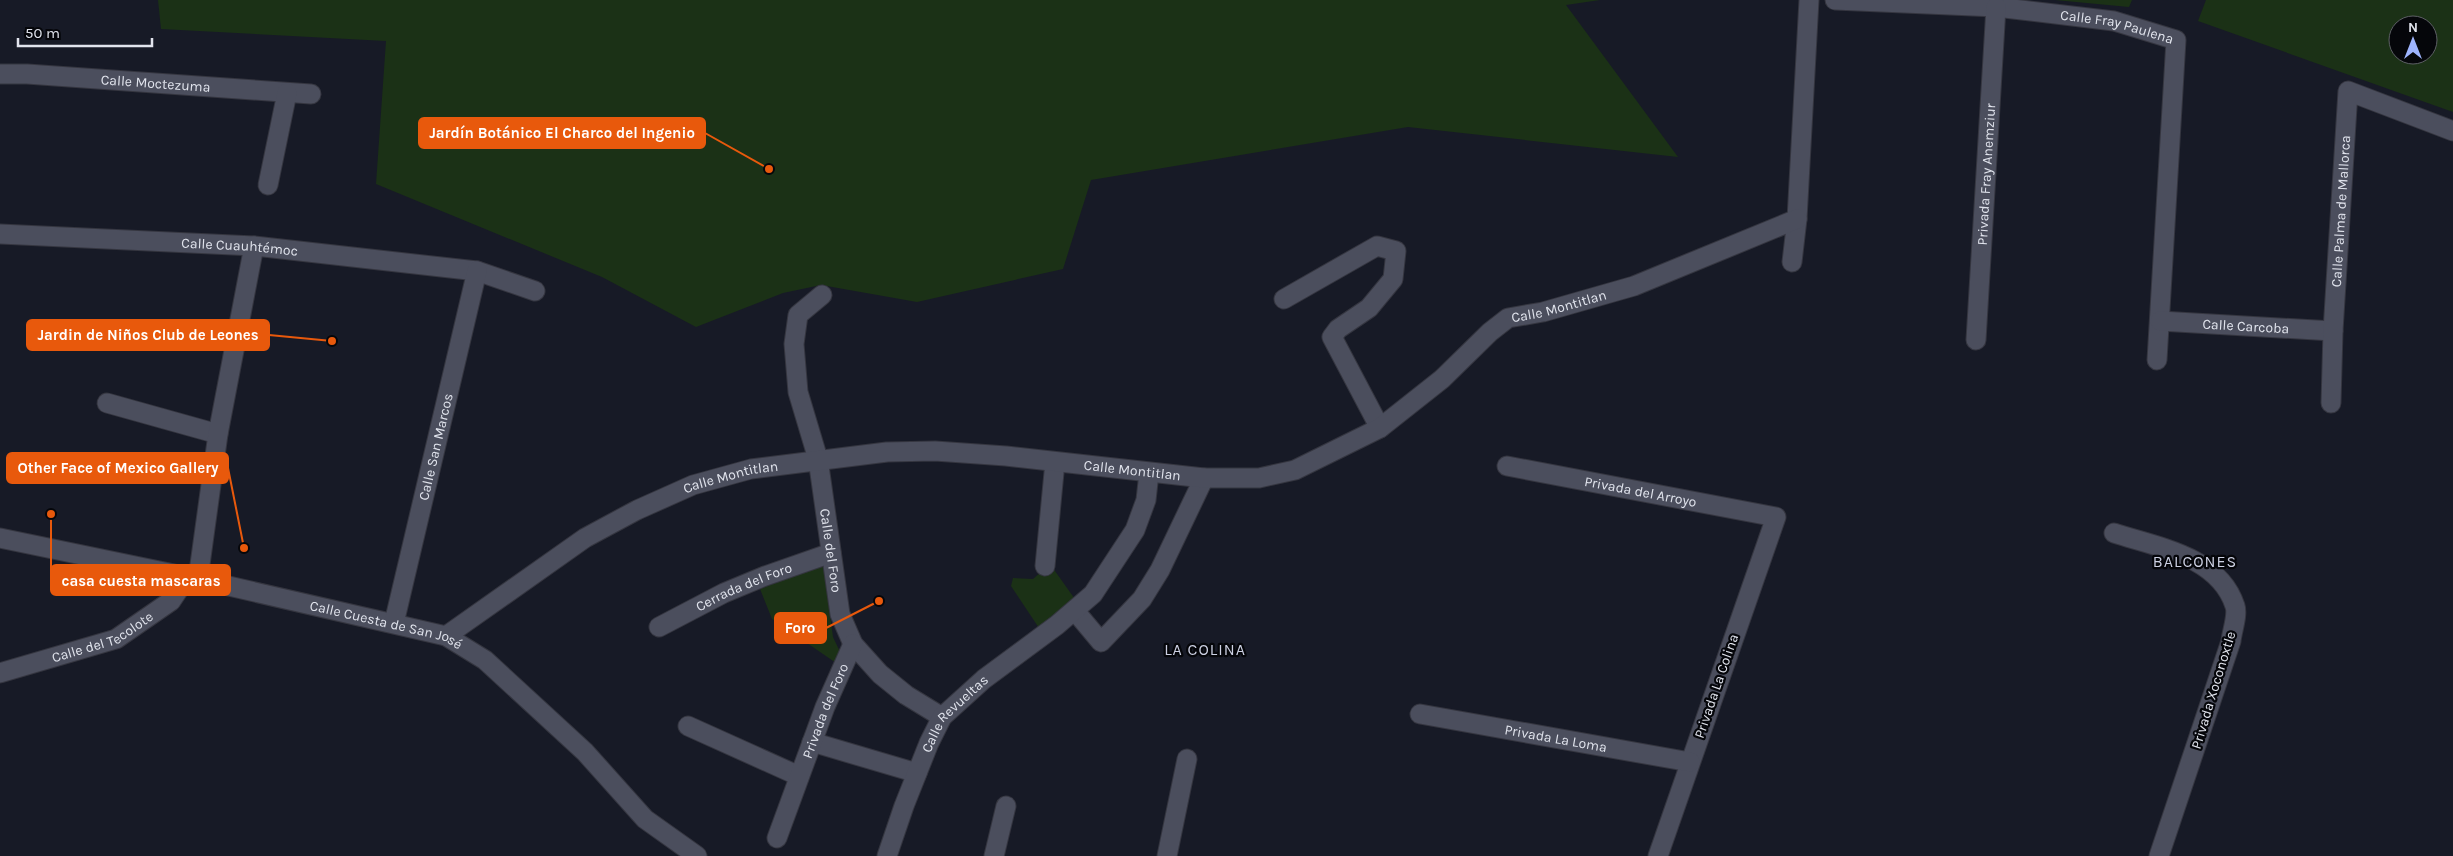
<svg xmlns="http://www.w3.org/2000/svg" width="2453" height="856" viewBox="0 0 2453 856" font-family="Karla,sans-serif">
<rect width="100%" height="100%" fill="#171a26"/>
<!-- green -->
<path fill="#1b3116" fill-rule="evenodd" d="M158,0H1600L1566,5L1678,157L1408,127L1091,180L1063,269L917,302L821,285L783,293L696,327L602,277L376,184L386,41L161,29Z
M2055,0H2132L2129,7Z
M2206,0H2453V112L2198,21ZM2398,25H2428V55H2398Z
M823,564L833,637L842,656L839,665L772,619L760,589Z
M1050,564L1077,602L1039,628L1011,586L1013,578L1033,579Z"/>
<g fill="none" stroke-linecap="round" stroke-linejoin="round">
<!-- minor casing -->
<g stroke="#353640" stroke-width="21">
<g id="minor">
<path id="s1" d="M1835,0L1996,7L2114,21L2176,40L2157,360"/>
<path id="s2" d="M0,74H27L311,94"/>
<path d="M268,185L287,93"/>
<path id="s3" d="M0,234L254,246L477,271L535,291"/>
<path d="M1792,262L1797,219L1809,0"/>
<path id="s4" d="M822,295L798,315L794,344L798,392L818,459L840,614L853,644L880,674L906,695L942,717"/>
<path d="M1284,299L1377,246L1396,251L1393,279L1369,308L1338,329L1332,337L1380,428"/>
<path id="s5" d="M2160,321L2333,331"/>
<path id="s6" d="M1976,340L1996,7"/>
<path d="M107,403L218,434"/>
<path id="s7" d="M2331,403L2333,331L2348,91L2453,131"/>
<path id="s8" d="M1507,466L1776,517L1658,856"/>
<path d="M2114,533C2157,547 2219,556 2235,606C2238,615 2232,631 2231,641L2159,856"/>
<path id="s9" d="M0,538L198,579L446,636L485,660L585,752L645,819L697,856"/>
<path d="M1045,566L1055,462"/>
<path d="M198,579L218,434L254,246"/>
<path d="M1075,611L1101,642L1142,599L1160,570L1204,478"/>
<path id="s10" d="M394,623L477,271"/>
<path id="s11" d="M659,627L724,593L765,576L831,553"/>
<path id="s12" d="M446,636L585,538L637,510L693,485L751,469L887,452L935,451L1006,456L1204,478H1259L1295,470L1380,428L1442,379L1490,332L1508,318L1543,312L1634,286L1797,219"/>
<path id="s13" d="M0,673L116,639L171,601L187,577"/>
<path id="s14" d="M1420,714L1690,762"/>
<path d="M688,726L799,776"/>
<path d="M812,742L917,773"/>
<path id="s15" d="M777,838L825,707L853,644"/>
<path id="s16" d="M887,856L904,806L929,743L942,717L984,679L1057,625L1093,594L1135,530L1146,500L1149,473"/>
<path d="M994,856L1006,806"/>
<path d="M1167,856L1187,759"/>
</g>
</g>
<!-- minor -->
<use href="#minor" stroke="#4b4e5d" stroke-width="19"/>
</g>
<g text-anchor="middle" stroke-width="4.5" stroke-linejoin="round" paint-order="stroke">
<!-- street labels -->
<g font-size="14" fill="#e1e4ed" stroke="#05060a">
<text dy="5" stroke="none"><textPath href="#s1" startOffset="284">Calle Fray Paulena</textPath></text>
<text dy="5" stroke="none"><textPath href="#s2" startOffset="156">Calle Moctezuma</textPath></text>
<text dy="5" stroke="none"><textPath href="#s6" startOffset="166">Privada Fray Anemziur</textPath></text>
<text dy="5" stroke="none"><textPath href="#s7" startOffset="192">Calle Palma de Mallorca</textPath></text>
<text dy="5" stroke="none"><textPath href="#s3" startOffset="240">Calle Cuauhtémoc</textPath></text>
<text dy="5" stroke="none"><textPath href="#s12" startOffset="1214">Calle Montitlan</textPath></text>
<text dy="5" stroke="none"><textPath href="#s5" startOffset="86">Calle Carcoba</textPath></text>
<text dy="5" stroke="none"><textPath href="#s10" startOffset="181">Calle San Marcos</textPath></text>
<text dy="5" stroke="none"><textPath href="#s12" startOffset="734">Calle Montitlan</textPath></text>
<text dy="5" stroke="none"><textPath href="#s12" startOffset="329">Calle Montitlan</textPath></text>
<text dy="5" stroke="none"><textPath href="#s8" startOffset="136">Privada del Arroyo</textPath></text>
<text dy="5" stroke="none"><textPath href="#s4" startOffset="271">Calle del Foro</textPath></text>
<text dy="5" stroke="none"><textPath href="#s11" startOffset="94">Cerrada del Foro</textPath></text>
<text dy="5" stroke="none"><textPath href="#s9" startOffset="396">Calle Cuesta de San José</textPath></text>
<text dy="5" stroke="none"><textPath href="#s13" startOffset="109">Calle del Tecolote</textPath></text>
<text transform="translate(1716 686) rotate(-71)" y="5">Privada La Colina</text>
<text transform="translate(2213 690) rotate(-73)" y="5">Privada Xoconoxtle</text>
<text dy="5" stroke="none"><textPath href="#s15" startOffset="136">Privada del Foro</textPath></text>
<text dy="5" stroke="none"><textPath href="#s16" startOffset="160">Calle Revueltas</textPath></text>
<text dy="5" stroke="none"><textPath href="#s14" startOffset="138">Privada La Loma</textPath></text>
</g>
<!-- quarter labels -->
<g font-size="16" letter-spacing="1" fill="#cdd1e3" stroke="#05060a">
<text x="2195" y="567">BALCONES</text>
<text x="1205" y="655">LA COLINA</text>
</g>
</g>
<!-- callouts -->
<path fill="none" stroke="#e8590c" stroke-width="2" d="M769 169L705 133M332 341L269 335M244 548L228 468M51 514L51 580M879 601L826 628"/>
<g fill="#e8590c" stroke="#05060a" stroke-width="2">
<circle cx="769" cy="169" r="5"/>
<circle cx="332" cy="341" r="5"/>
<circle cx="244" cy="548" r="5"/>
<circle cx="51" cy="514" r="5"/>
<circle cx="879" cy="601" r="5"/>
</g>
<g fill="#e8590c" stroke="#e8590c" stroke-width="2">
<rect x="419" y="118" width="286" height="30" rx="5"/>
<rect x="27" y="320" width="242" height="30" rx="5"/>
<rect x="7" y="453" width="221" height="30" rx="5"/>
<rect x="51" y="565" width="179" height="30" rx="5"/>
<rect x="775" y="613" width="51" height="30" rx="5"/>
</g>
<g font-size="15" text-anchor="middle" font-weight="bold" fill="#fff">
<text x="562" y="138">Jardín Botánico El Charco del Ingenio</text>
<text x="148" y="340">Jardin de Niños Club de Leones</text>
<text x="118" y="473">Other Face of Mexico Gallery</text>
<text x="141" y="586">casa cuesta mascaras</text>
<text x="800" y="633">Foro</text>
</g>
<!-- north arrow -->
<g transform="translate(2413 40)"><circle r="24" fill="#05060a" stroke="#5d5f65"/>
<path d="M0-4L9 19L0 12L-9 19Z" fill="#9eb4fd"/>
<text y="-8" font-size="14" font-weight="bold" text-anchor="middle" fill="#e1e4ed">N</text>
</g>
<!-- scale -->
<path d="M18 38v8h134v-8" fill="none" stroke="#e1e4ed" stroke-width="2.5"/>
<text x="25" y="38" font-size="15" fill="#e1e4ed" stroke="#05060a" stroke-width="4" paint-order="stroke">50 m</text>
</svg>
